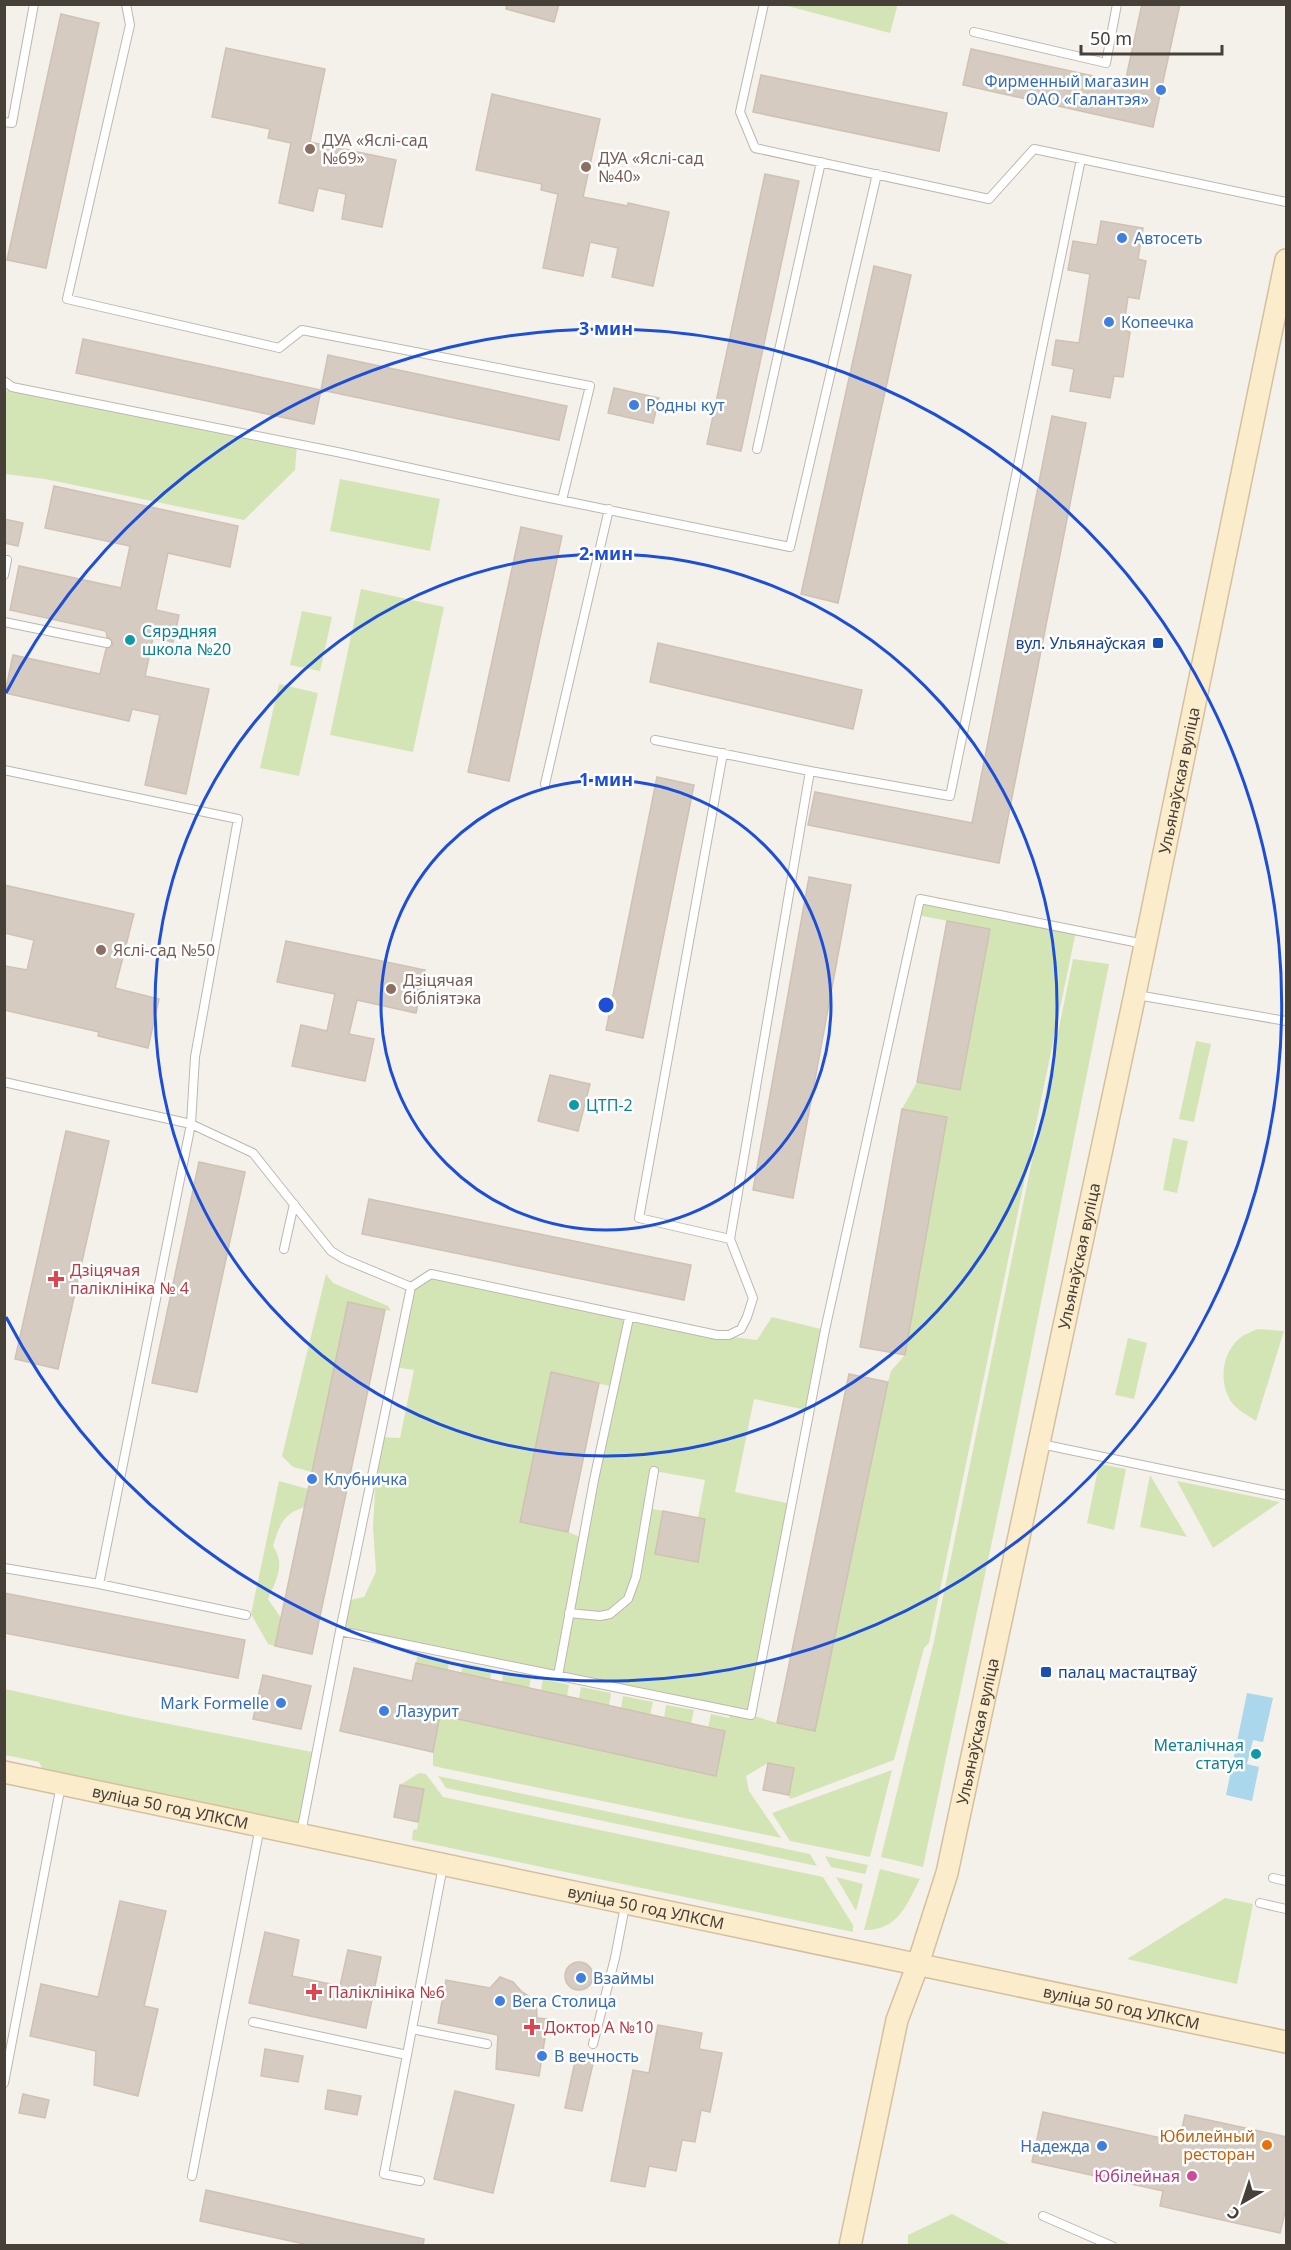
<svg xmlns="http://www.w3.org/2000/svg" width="1291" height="2250" viewBox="0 0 1291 2250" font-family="'Noto Sans',sans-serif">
<rect width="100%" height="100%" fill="#f4f0ea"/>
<!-- green -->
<path fill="#d4e5b5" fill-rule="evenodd" d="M896,5L897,7L890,33L784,5Z
M12,387L297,444L295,470L244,520L45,479L5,474L4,393Z
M340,479L440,499L430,551L330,531Z
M361,589L444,607L413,752L330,735Z
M302,611L332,617L320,671L290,665Z
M279,684L318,693L299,776L260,768Z
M920,899L1076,931L929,1643L924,1648L894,1760L790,1799L789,1795L794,1769L768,1763L746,1776L749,1791L781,1838L433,1766V1752L440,1715L716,1776L725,1732L708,1728L711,1714L729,1718L731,1711L340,1631L346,1601L364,1597L376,1572L373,1528L377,1453L380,1437L400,1438L414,1370L394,1367L411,1287L431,1274L717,1335L757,1340L772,1317L825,1330L811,1411L754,1399L735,1492L791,1504L751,1715L777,1723L815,1731L888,1382L891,1371L905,1355L947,1117L902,1109L917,1082L960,1090L990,929L917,915ZM551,1373L614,1387L583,1538L568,1532L520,1521ZM654,1471L705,1480L698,1517L705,1519L697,1561L655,1553L663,1511L648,1508Z
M1073,959L1109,964L1012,1447L923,1867L881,1857L934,1641Z
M1196,1041L1211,1044L1194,1122L1179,1119Z
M1173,1138L1188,1141L1177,1193L1163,1190Z
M326,1274L333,1283L388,1306L391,1311L348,1302L312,1472L293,1467L282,1456Z
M1257,1329L1284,1331L1256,1421C1249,1416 1239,1411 1233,1404C1218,1385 1221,1353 1240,1338C1244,1334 1252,1332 1257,1329Z
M1128,1338L1147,1343L1134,1399L1115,1395Z
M1099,1464L1126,1469L1114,1530L1087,1523Z
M1150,1475L1187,1537L1140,1527Z
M279,1481L308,1489L305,1507C282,1514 280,1525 273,1546C286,1565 276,1580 268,1599L281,1618L275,1646L268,1644L251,1614Z
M1177,1481L1280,1502L1213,1548Z
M418,1653L449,1660L448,1670L416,1663Z
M463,1663L492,1669L490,1679L461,1673Z
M503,1671L531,1677L529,1688L502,1682Z
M543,1679L569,1685L567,1696L541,1690Z
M581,1687L611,1693L609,1706L579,1699Z
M5,1689L133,1717L317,1753L301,1835L49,1782L39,1762L5,1755Z
M623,1696L653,1702L650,1715L621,1708Z
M666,1705L694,1710L691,1724L664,1718Z
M892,1770L870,1857L790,1841L772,1813Z
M419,1773L426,1774L443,1797L823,1877L853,1925V1932L412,1840L413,1830L417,1829L424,1789L400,1785Z
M438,1776L810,1854L817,1866L446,1788Z
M825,1856L868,1865L865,1874L831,1867Z
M880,1869L920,1879C907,1904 898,1931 864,1930Z
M836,1877L863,1884L856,1911Z
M1225,1898L1253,1904L1237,1984L1127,1959Z
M952,2214L1011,2245H908V2235Z"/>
<!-- water -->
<path fill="#aad7ec" d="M1247,1693L1273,1698L1263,1742L1253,1740L1247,1764L1259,1767L1252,1801L1226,1795Z"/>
<!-- building -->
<path fill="#d5cbc0" stroke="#cfc2b3" stroke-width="1.5" d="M507,4H559L554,22L506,9Z
M1142,4H1180L1153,127L963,85L971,49L1125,83Z
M61,14L99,23L46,268L7,260Z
M226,48L325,69L310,142L396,160L382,227L342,219L346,194L318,188L313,211L279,203L291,143L268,138L270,129L212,117Z
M761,75L947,113L939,151L753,112Z
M492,94L600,119L583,197L628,206V203L669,212L653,286L612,277L618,248L590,242L583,276L543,268L558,194L541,190L542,184L476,170Z
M765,174L799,181L741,451L707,444Z
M1101,221L1143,228L1138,259L1146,261L1139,299L1128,297L1123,330L1130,332L1123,377L1114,376L1110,398L1070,391L1074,369L1052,365L1056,340L1079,343L1090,274L1068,270L1073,241L1097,245Z
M874,266L911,275L838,603L801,594Z
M83,339L321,390L314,424L76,373Z
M328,355L567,406L559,440L321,390Z
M614,388L659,398L653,423L608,413Z
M1052,416L1086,423L999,863L808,825L815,792L972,823Z
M54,486L238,526L230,567L168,553L156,610L179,615L173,642L153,638L145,676L209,689L186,794L145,785L160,715L132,709L129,721L5,693L13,655L100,674L106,649L113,645L111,639L107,637L106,631L10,610L19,566L121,588L130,546L45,528Z
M4,519L23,523L18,546L4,543Z
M521,527L562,536L509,781L468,772Z
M658,643L862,690L853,729L650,682Z
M657,777L694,785L643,1038L606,1030Z
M809,877L851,885L793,1198L753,1190Z
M4,885L134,914L115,988L159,999L148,1048L98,1036L99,1032L4,1010V966L27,970L34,940L4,933Z
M947,921L990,929L960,1090L917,1082Z
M286,941L425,970L416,1013L357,1000L349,1034L374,1039L365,1081L292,1066L301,1025L327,1031L335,994L277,982Z
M550,1075L590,1084L578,1131L538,1121Z
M902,1109L947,1117L905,1355L860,1347Z
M66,1131L109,1141L58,1369L15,1359Z
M199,1162L245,1172L197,1392L152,1383Z
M369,1199L691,1265L684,1300L362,1234Z
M348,1302L385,1310L312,1654L275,1646Z
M551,1372L599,1383L568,1532L520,1522Z
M849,1374L888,1382L815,1731L777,1723Z
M663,1511L705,1519L698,1562L655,1554Z
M4,1593L245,1640L238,1678L4,1633Z
M416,1663L725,1731L716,1776L440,1715L433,1752L340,1731L354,1668L412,1681Z
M263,1675L311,1686L301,1729L253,1719Z
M768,1763L794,1768L789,1795L763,1790Z
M400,1785L424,1789L418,1822L394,1817Z
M120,1901L166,1911L144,2006L158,2009L138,2096L94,2085L96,2051L30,2036L41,1984L98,1997Z
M265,1932L299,1940L292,1976L340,1986L348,1950L381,1957L366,2028L249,2003Z
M565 1976a14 14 0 1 1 28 0a14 14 0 1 1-28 0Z
M500,1977L513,1982L521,1991L536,2001L537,2018L548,2019L539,2076L496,2069L498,2035L438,2023L446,1980L490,1988Z
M658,2025L702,2033L699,2049L722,2053L710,2112L701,2110L695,2142L682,2140L676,2171L649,2166L645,2187L611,2181L633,2070L649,2073Z
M265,2049L303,2056L298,2082L261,2076Z
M577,2052L595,2055L582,2111L565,2108Z
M328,2090L361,2096L357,2115L325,2109Z
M455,2091L514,2105L493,2193L434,2179Z
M23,2094L49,2100L45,2118L19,2113Z
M1043,2112L1179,2142L1185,2115L1287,2137V2204L1280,2233L1160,2206L1163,2191L1032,2162Z
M206,2190L424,2239L423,2246H313L200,2221Z"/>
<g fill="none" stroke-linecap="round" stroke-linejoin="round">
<!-- service casing -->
<g stroke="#bfb7ad" stroke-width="10">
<path id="service" d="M126,4L130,25L67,299L279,348L302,330L590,386L562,500
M764,4L740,112L755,148L989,199L1034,149L1286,202
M974,32L1106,63L1117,4
M4,122L12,123L34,4
M4,381L12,387L337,452L540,496L790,547L877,174
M757,449L821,162
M4,575L7,560
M4,622L107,643
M655,740L810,771
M723,753L639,1218L730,1239
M4,770L238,819L195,1057L191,1124L253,1153L331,1251L344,1259L411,1287
M545,784L609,509
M1137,995L1286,1021
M4,1082L191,1124L99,1584
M284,1249L294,1204
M1041,1444L1286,1495
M4,1568L99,1584L246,1615
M569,1613L600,1616L610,1614L628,1599L636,1577L654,1471
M340,1631L751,1715L825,1330L920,899L1144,944
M558,1676L594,1480L629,1318
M301,1833L340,1631L411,1287L431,1274L717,1335H729L741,1329L747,1317L753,1298L730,1239L810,771L950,796L1081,159
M1273,1878L1286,1881
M1260,1903L1286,1909
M253,2022L407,2055L443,1866
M412,2029L487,2044
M593,2044L615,1958L625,1906
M407,2055L384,2174L420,2181
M4,2083L61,1785
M192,2176L260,1827
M1043,2216L1112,2246"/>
</g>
<!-- secondary casing -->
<g stroke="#d3c19e" stroke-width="24">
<g id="secondary">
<path id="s1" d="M4,1772L1286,2042"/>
<path id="s2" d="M850,2246L897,2020L918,1964L947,1873L1135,994L1286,260"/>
</g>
</g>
<!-- service -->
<use href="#service" stroke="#fff" stroke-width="8"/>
<!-- secondary -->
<use href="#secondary" stroke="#fbeccc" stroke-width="21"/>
</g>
<!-- distance rings -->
<g fill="none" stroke="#1d4ed8" stroke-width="3">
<circle cx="606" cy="1005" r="225"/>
<circle cx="606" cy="1005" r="451"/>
<path d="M6 693A676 676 0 1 1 6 1317"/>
</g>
<!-- markers -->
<g fill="#3f7fe0" stroke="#fff" stroke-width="2">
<circle cx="1161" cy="90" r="6"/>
<circle cx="1122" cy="238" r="6"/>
<circle cx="1109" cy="322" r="6"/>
<circle cx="634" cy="405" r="6"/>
<circle cx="312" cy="1479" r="6"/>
<circle cx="281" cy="1703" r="6"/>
<circle cx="384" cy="1711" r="6"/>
<circle cx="581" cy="1978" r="6"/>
<circle cx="500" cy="2001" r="6"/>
<circle cx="542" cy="2056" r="6"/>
<circle cx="1102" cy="2146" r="6"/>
</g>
<g fill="#8d6e63" stroke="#fff" stroke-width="2">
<circle cx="310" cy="149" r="6"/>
<circle cx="586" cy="167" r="6"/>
<circle cx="101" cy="950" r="6"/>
<circle cx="391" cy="989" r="6"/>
</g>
<g fill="#0f9aa8" stroke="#fff" stroke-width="2">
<circle cx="130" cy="640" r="6"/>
<circle cx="574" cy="1105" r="6"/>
<circle cx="1256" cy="1754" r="6"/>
</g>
<g fill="#1a4fb4" stroke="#fff" stroke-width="2">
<rect x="1152" y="637" width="12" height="12" rx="3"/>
<rect x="1040" y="1666" width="12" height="12" rx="3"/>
</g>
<g fill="#e0444e" stroke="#fff" stroke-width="2">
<path d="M53 1270h6v6h6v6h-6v6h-6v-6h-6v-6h6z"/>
<path d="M311 1983h6v6h6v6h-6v6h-6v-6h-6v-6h6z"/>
<path d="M529 2018h6v6h6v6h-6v6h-6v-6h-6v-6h6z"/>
</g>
<circle fill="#e8710a" stroke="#fff" stroke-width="2" cx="1267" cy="2145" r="6"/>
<circle fill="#d1479c" stroke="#fff" stroke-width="2" cx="1192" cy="2176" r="6"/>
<g text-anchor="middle" stroke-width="5" stroke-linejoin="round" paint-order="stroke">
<!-- shop labels -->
<g font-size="16" fill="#366cbe" stroke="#fff" text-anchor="start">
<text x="1149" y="87" text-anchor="end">Фирменный магазин<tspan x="1149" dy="18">ОАО «Галантэя»</tspan></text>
<text x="1134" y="244">Автосеть</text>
<text x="1121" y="328">Копеечка</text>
<text x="646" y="411">Родны кут</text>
<text x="324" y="1485">Клубничка</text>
<text x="269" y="1709" text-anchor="end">Mark Formelle</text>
<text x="396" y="1717">Лазурит</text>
<text x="593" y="1984">Взаймы</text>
<text x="512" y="2007">Вега Столица</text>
<text x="554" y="2062">В вечность</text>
<text x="1090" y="2152" text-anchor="end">Надежда</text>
</g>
<!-- education labels -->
<g font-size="16" fill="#785e54" stroke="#fff" text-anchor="start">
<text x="322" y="146">ДУА «Яслі-сад<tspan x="322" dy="18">№69»</tspan></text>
<text x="598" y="164">ДУА «Яслі-сад<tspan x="598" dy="18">№40»</tspan></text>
<text x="113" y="956">Яслі-сад №50</text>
<text x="403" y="986">Дзіцячая<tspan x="403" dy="18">бібліятэка</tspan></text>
</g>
<!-- culture labels -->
<g font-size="16" fill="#0d838f" stroke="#fff" text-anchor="start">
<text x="142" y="637">Сярэдняя<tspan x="142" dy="18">школа №20</tspan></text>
<text x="586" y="1111">ЦТП-2</text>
<text x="1244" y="1751" text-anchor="end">Металічная<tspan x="1244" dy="18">статуя</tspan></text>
</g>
<!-- transit labels -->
<g font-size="16" fill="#164399" stroke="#fff" text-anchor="end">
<text x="1146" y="649">вул. Ульянаўская</text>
<text x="1058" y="1678" text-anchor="start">палац мастацтваў</text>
</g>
<!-- street labels -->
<g font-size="16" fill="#474038" stroke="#fff">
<text dy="6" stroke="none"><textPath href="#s2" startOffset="1503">Ульянаўская вуліца</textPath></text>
<text dy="6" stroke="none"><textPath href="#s2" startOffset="1017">Ульянаўская вуліца</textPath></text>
<text dy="6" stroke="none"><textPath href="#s2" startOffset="531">Ульянаўская вуліца</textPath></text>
<text dy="6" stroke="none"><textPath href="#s1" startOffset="170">вуліца 50 год УЛКСМ</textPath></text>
<text dy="6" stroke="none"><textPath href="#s1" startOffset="656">вуліца 50 год УЛКСМ</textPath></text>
<text dy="6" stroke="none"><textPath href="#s1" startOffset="1142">вуліца 50 год УЛКСМ</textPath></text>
</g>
<!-- health labels -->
<g font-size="16" fill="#be3a42" stroke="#fff" text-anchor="start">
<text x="70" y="1276">Дзіцячая<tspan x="70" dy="18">паліклініка № 4</tspan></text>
<text x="328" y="1998">Паліклініка №6</text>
<text x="544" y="2033">Доктор А №10</text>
</g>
<!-- food labels -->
<g font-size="16" fill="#c56008" stroke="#fff" text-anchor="end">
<text x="1255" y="2142">Юбилейный<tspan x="1255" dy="18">ресторан</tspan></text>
</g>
<!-- hotel labels -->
<g font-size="16" fill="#b23c85" stroke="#fff" text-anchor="end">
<text x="1180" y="2182">Юбілейная</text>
</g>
</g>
<circle cx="606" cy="1005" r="9" fill="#1d4ed8" stroke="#fff" stroke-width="3"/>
<g font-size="18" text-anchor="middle" font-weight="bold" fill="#1d4ed8" stroke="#fff" stroke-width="5" stroke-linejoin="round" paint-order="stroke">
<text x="606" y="335">3 мин</text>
<text x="606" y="560">2 мин</text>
<text x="606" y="786">1 мин</text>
</g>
<!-- border -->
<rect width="1291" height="2250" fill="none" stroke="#474038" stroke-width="12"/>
<!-- north arrow -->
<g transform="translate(1243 2202) rotate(219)" stroke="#ffffff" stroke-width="4.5" paint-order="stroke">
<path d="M0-4.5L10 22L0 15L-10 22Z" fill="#474038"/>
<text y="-9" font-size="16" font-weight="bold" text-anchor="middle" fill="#474038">С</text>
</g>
<!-- scale -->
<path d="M1081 45v9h141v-9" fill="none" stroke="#474038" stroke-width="3"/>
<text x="1090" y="45" font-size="18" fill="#474038" stroke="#ffffff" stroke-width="4.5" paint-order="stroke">50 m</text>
</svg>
